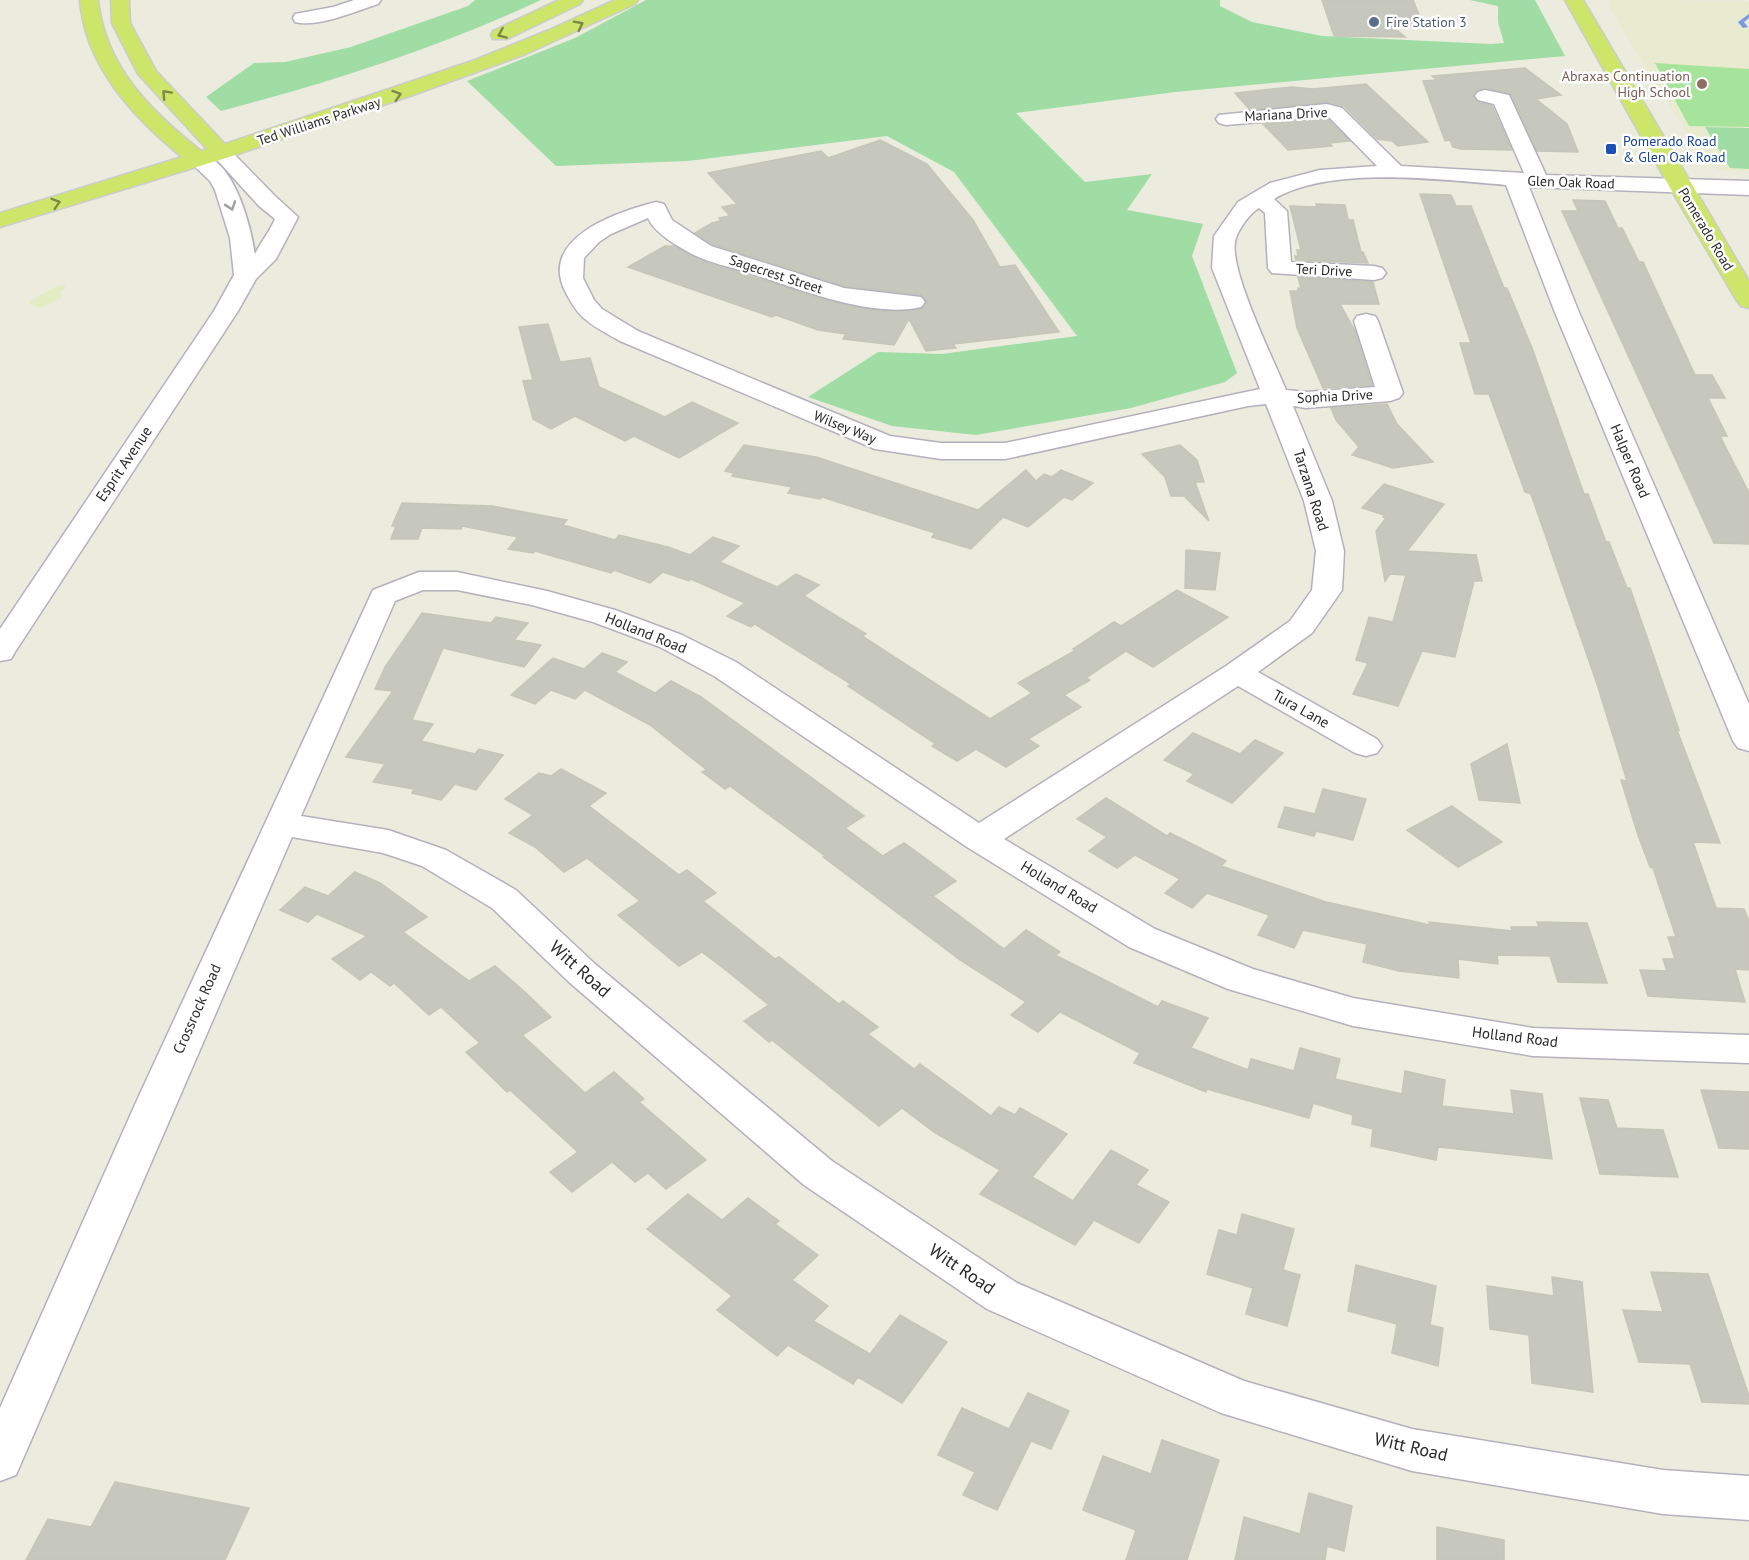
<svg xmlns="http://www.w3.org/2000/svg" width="1749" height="1560" viewBox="0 0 1749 1560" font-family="'PT Sans',sans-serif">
<rect width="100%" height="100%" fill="#ebebde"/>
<!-- education -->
<path fill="#e8ebcf" d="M1610,0L1749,1V172L1719,170L1704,161L1608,6Z"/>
<!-- green -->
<path fill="#9fdda4" d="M475,0H541C437,48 331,82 221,111L206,97L254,63L285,62L351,47L468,6Z
M646,0H1220V6L1252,22L1322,36L1491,44L1504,43L1498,22V6L1470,0H1535L1565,56L1175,92L1016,113L1085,182L1152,174L1127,210L1203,224L1192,256L1237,373L1225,382L1131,408L976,435L892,426L808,397L878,352L942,354L1077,336L954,172L887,136L688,161L556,166L467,81L575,38Z
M1705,127L1749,128V169L1730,168Z"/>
<!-- sand -->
<path fill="#e2edc3" d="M63,285L66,286L60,292L62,298L40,308L29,303C33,299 56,285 63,285Z"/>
<!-- pitch -->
<path fill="#a6e39b" d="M1655,63L1749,69V127L1689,126Z"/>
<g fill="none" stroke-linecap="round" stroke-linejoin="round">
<!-- stream -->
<path fill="#7a9ae4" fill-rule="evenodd" d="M1749,14V18L1744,22L1748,27L1743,28L1738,22Z"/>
</g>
<!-- building -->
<path fill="#c6c7bd" stroke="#c5c6b7" stroke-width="1.5" d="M1322,0H1413L1424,27L1392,26L1405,37L1334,36Z
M1525,68L1561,95L1536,99L1567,124L1578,152L1537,151L1511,94L1485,88L1476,91L1473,97L1477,102L1492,106L1512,150L1461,149L1453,147L1450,140L1445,141L1423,81L1437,80L1432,76Z
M1366,84L1428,142L1398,146L1392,141L1377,139L1344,106L1328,102L1250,110L1235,93L1292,87L1313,89Z
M1327,118L1350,141L1329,143L1332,146L1288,150L1263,124Z
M880,140L927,164L973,220L1000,267L1015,265L1059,332L953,344L956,348L926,351L909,319L894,345L843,339L846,334L818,330L776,315L772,317L628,267L665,246H674L706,262L833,302L880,311L921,309L927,302L921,295L844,286L712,244L695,233L712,223L721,221L719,218L730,216L722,207L737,204L708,173L821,151L828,158Z
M1420,194L1451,195L1456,206H1471L1504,288H1507L1532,348L1584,494H1588L1606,542H1609L1627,588H1630L1679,730H1677L1720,843L1693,842L1716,908L1744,909L1749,921V970L1735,969L1745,1002L1648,996L1640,970L1667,971L1663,959H1675L1668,937H1676L1653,868L1650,867L1638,835L1621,780L1627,781L1597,684L1531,494L1525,492L1489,394H1475L1460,343H1471Z
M1573,200L1605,201L1618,228H1622L1639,262H1643L1695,375H1712L1725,398H1708L1727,436H1720L1749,493V544L1714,543L1562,211H1578Z
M1316,204L1345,205L1348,220H1353L1361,252H1363L1368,263L1296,260L1295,256L1298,257L1297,250H1301L1290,206L1317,207Z
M1298,277L1373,282L1379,304H1340L1355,331L1372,385L1323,388L1297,328L1290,291H1298V288L1301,289Z
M548,324L560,362L590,358L599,387L665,417L692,402L738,423L679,458L634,436L625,441L575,416L551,429L533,419L523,381L533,380L519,327Z
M1387,404L1397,424L1433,462L1393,468L1352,455L1359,447L1336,420L1331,408Z
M744,445L816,457L978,510L1026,470L1036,481L1044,474L1052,477L1061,470L1093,483L1072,500L1064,497L1028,527L1003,517L971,549L932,537L935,533L822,497L820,499L788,493L792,487L732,476L734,473L725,471Z
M1180,445L1197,460L1204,482H1195L1209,521L1184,496H1171L1165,477L1142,454Z
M1384,484L1444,504L1407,551L1476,555L1482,581H1474L1455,657L1422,651L1398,706L1353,694L1368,663L1356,660L1369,617L1393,622L1406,575L1390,574L1385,581L1376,531L1386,518L1383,517L1384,515L1362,508Z
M402,503L492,506L567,520L563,525L615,540L619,535L668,547L690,555L713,537L739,546L720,562L777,587L796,574L819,585L804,596L866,634L862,636L990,719L1032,693L1018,683L1076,650L1073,649L1114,622L1121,626L1177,590L1228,617L1153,667L1126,651L1086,678L1090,680L1064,695L1081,707L1028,739L1039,746L1006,767L976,749L957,761L932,746L936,744L848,686L851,684L755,624L751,627L727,616L745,603L691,579L689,581L663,572L650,583L614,570L611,573L535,551L533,553L508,549L518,537L462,526L461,529L422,528L418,539H391L396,526H392Z
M1186,550L1220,553L1215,590L1185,588Z
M422,613L491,623L496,617L528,623L514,640L541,645L524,667L443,648L412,720L433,724L421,741L475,754L479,749L503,755L476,790L455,784L441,800L412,793L414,789L373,782L385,764L346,757L393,691L375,689L385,667Z
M602,653L627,662L615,672L655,693L671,681L701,697L864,816L845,828L883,856L904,843L921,855L956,881L933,896L1004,949L1026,930L1060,952L1055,955L1158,1007L1162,1001L1208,1018L1191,1048L1248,1070L1251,1059L1294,1071L1300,1048L1340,1059L1335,1079L1402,1094L1405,1071L1445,1080L1442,1106L1514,1114L1511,1090L1542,1094L1552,1159L1438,1147L1436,1160L1371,1146L1373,1129L1352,1124L1353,1115L1313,1103L1309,1118L1207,1089L1206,1092L1134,1063L1140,1053L1060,1012L1038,1032L1011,1015L1026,1002L960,960L823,857L825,856L730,786L725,789L702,772L707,770L650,725L585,690L575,699L551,690L535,704L511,695L553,658L584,669Z
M1193,733L1240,754L1255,740L1283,753L1232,803L1187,781L1194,774L1164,760Z
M1507,744L1520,803L1479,800L1471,764Z
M561,769L606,793L589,806L679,875L687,870L716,893L703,901L775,959L779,957L839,1004L843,1001L878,1027L868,1034L914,1069L920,1064L991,1116L999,1107L1015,1115L1020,1108L1067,1134L1032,1177L1073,1201L1111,1150L1148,1170L1136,1185L1169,1202L1139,1243L1094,1220L1075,1245L980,1194L1000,1170L934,1132L902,1108L879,1126L772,1040L769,1042L744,1021L769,1005L727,971L702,952L679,966L618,915L640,901L587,858L564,872L535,847L509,833L533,815L505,799L539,773L551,776Z
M1323,789L1366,799L1353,840L1316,831L1314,836L1278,827L1285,807L1315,814Z
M1106,798L1167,836L1170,833L1226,861L1221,866L1326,902L1430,925L1429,922L1512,931L1511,927H1539L1537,922L1587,923L1607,983L1558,982L1550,956L1497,955L1498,964L1458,959L1459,978L1399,971L1363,962L1367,944L1303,930L1294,948L1258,935L1269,915L1207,893L1192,908L1165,893L1180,879L1135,855L1117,868L1089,851L1107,837L1077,819Z
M1452,806L1502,842L1458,867L1407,830Z
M355,872L380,883L427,917L403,932L469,981L495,966L526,993L551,1017L522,1035L585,1093L614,1072L644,1099L639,1102L706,1160L666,1189L648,1173L635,1182L612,1162L572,1192L550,1172L578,1152L510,1090L507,1092L466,1052L480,1043L441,1007L429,1015L394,983L390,986L371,972L360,980L332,959L367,936L317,914L308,922L280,910L305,887L328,896Z
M1701,1090L1749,1092V1149L1719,1148Z
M1580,1098L1608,1100L1617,1128L1663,1130L1678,1177L1600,1174Z
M688,1194L722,1220L748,1198L779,1221L775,1224L818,1255L792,1280L828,1306L813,1321L870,1354L900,1315L947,1342L902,1403L858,1377L853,1384L788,1345L777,1356L717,1310L732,1296L647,1229Z
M1242,1214L1294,1229L1283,1270L1300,1275L1287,1326L1246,1314L1253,1288L1207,1274L1219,1230L1237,1235Z
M1356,1265L1436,1286L1430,1325L1443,1328L1438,1366L1392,1353L1397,1324L1348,1311Z
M1651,1272L1708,1274L1749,1396V1404L1702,1402L1690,1364L1639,1362L1623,1310L1663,1312Z
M1552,1277L1582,1282L1593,1392L1532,1383L1529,1335L1490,1329L1487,1286L1554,1296Z
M1028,1393L1069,1411L1051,1449L1031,1441L997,1510L963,1495L975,1472L938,1455L962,1408L1009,1429Z
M1162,1440L1219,1460L1187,1560H1126L1136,1530L1083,1510L1103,1456L1151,1474Z
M115,1482L249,1508L225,1560H26L48,1519L91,1527Z
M1309,1493L1352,1506L1344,1551L1327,1546L1325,1560H1235L1244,1517L1300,1534Z
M1437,1527L1504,1540V1560H1437Z"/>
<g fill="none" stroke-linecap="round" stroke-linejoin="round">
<!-- minor casing -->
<g stroke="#b4b1bd" stroke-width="3">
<path id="minor" d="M354,0H381L378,4C356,11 318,28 295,22L293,18L295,14L333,7Z
M1485,90L1509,95L1546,175L1749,181V195L1529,187L1578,310L1749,704V751L1738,748L1733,741L1554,310L1506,185C1442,180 1331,165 1274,199L1287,211L1291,262L1374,266L1382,268L1386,273L1382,278L1374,280L1272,273L1268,268L1265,213L1259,208C1249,214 1237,231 1235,242C1230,272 1273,358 1286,390L1306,392L1375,387L1354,321L1357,316L1366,314L1375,316L1378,321L1403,393L1399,398L1390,401L1306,408L1293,406L1332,501L1344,551L1342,590L1312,633L1258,672L1377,739L1382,746L1377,753L1366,756L1355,753L1238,686L1004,839L1155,929L1253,969L1353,998L1533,1028L1749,1035V1063L1533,1056L1353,1026L1228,989L1129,947L967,847L714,676L660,647L593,622L532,605L457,590H423L395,601L301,816L388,830L446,850L516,890L595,964L832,1161L1017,1283L1244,1381L1412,1429L1663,1470L1749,1476V1520L1663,1514L1412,1471L1221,1413L987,1309L804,1185L569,982L492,908L422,866L383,853L292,837L16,1475L0,1481V1408L138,1098L373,590L419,572H457L547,591L615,610L682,635L736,662L979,823L1226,666L1290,621L1312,590L1316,551L1304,501L1266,404L1248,406L1005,459H941L875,449L620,341C608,334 595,328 585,319C576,312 571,302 566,293C537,238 617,212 656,202L664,204L672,220L711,246L844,288L921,297L925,302L921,307C872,319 795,288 747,272C730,267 710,263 694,255C679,247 655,234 648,218L611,234L599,242L584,258L583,278L594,300L602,309L638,331L890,436L941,443H1005L1260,389L1212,268L1214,236L1238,202L1270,183L1320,170L1377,166L1328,116L1226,125L1219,123L1216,119L1219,115L1327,104L1342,108L1401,166L1524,173L1494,104L1478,100L1475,96L1478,92Z
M222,147L229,149L275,196L298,217L276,259L256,279L238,311L15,652L11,659L0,661V629L214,311L234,275L230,238L215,190L210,181L188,160L192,156C231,146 251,226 255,254C261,242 270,231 275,219L259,206L211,153L215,149Z"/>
</g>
<!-- major casing -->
<g stroke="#ccc" stroke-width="3">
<path id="major" d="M80,0H98C105,67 151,111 201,151L207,149L138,74L112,23L111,0H129L130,23L156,71L225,144L475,60L549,30L615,0H638L635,4L526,54L413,95L229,157L0,227V213L182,157C133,117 85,66 80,0Z
M559,0H583L580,4L507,39H493L491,35L493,31Z
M1565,0H1583L1749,281V308L1741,306L1737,301L1669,186Z"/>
</g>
<!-- minor -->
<use href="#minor" fill="#fff" fill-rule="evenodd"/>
<!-- major -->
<use href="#major" fill="#cde569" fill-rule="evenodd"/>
</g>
<!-- one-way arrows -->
<defs><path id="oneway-chevron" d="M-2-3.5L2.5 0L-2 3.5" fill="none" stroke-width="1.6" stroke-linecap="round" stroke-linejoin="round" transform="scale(1.5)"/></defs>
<g stroke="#7c884a">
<use href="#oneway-chevron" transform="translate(579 25) rotate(-27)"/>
<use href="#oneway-chevron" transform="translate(502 34) rotate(157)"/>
<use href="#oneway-chevron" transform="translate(166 94) rotate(-133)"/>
<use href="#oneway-chevron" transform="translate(397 95) rotate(-18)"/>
<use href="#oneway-chevron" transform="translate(56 203) rotate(-17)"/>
</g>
<use stroke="#9f9f9f" href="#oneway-chevron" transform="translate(231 206) rotate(71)"/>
<!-- markers -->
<circle fill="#5c6f8a" stroke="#fff" stroke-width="2" cx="1374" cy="22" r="6"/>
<circle fill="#8d6e63" stroke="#fff" stroke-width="2" cx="1702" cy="84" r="6"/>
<rect fill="#1a4fb4" stroke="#fff" stroke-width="2" x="1605" y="143" width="12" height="12" rx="3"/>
<g text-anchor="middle" stroke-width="5" stroke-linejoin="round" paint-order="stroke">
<!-- far-service labels -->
<g font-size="14" fill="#4e5e75" stroke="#fff" text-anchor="start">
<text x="1386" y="27">Fire Station 3</text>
</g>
<!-- far-education labels -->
<g font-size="14" fill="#785e54" stroke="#fff" text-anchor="end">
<text x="1690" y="81">Abraxas Continuation<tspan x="1690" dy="16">High School</tspan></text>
</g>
<!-- far-street labels -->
<g font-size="14" fill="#2a2a2a" stroke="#fff">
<text transform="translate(1286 114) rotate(-3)" y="5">Mariana Drive</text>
<text transform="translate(319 121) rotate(-18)" y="5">Ted Williams Parkway</text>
<text transform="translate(1571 182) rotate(2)" y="5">Glen Oak Road</text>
<text transform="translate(1706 229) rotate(59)" y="5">Pomerado Road</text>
<text transform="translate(1324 270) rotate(3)" y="5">Teri Drive</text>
<text transform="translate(776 274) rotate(18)" y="5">Sagecrest Street</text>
<text transform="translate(1335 396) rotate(-3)" y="5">Sophia Drive</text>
<text transform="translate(845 427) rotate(22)" y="5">Wilsey Way</text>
</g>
<!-- far-transit labels -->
<g font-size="14" fill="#164399" stroke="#fff" text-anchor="start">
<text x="1623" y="146">Pomerado Road<tspan x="1623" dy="16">&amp; Glen Oak Road</tspan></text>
</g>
<!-- street labels -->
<g font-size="15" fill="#2a2a2a" stroke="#fff">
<text transform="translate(1630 461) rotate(67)" y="5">Halper Road</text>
<text transform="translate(124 464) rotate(-56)" y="5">Esprit Avenue</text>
<text transform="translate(1311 490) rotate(72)" y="5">Tarzana Road</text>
<text transform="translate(646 633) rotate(22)" y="5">Holland Road</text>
<text transform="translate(1301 709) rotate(29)" y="5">Tura Lane</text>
<text transform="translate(1059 887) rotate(31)" y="5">Holland Road</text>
<text transform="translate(197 1009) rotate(-66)" y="5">Crossrock Road</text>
<text transform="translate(1515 1037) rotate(7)" y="5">Holland Road</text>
</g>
<!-- near-street labels -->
<g font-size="18" fill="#2a2a2a" stroke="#fff">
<text transform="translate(580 969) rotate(42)" y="6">Witt Road</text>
<text transform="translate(962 1269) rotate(34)" y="6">Witt Road</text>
<text transform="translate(1411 1447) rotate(13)" y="6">Witt Road</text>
</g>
</g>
</svg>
